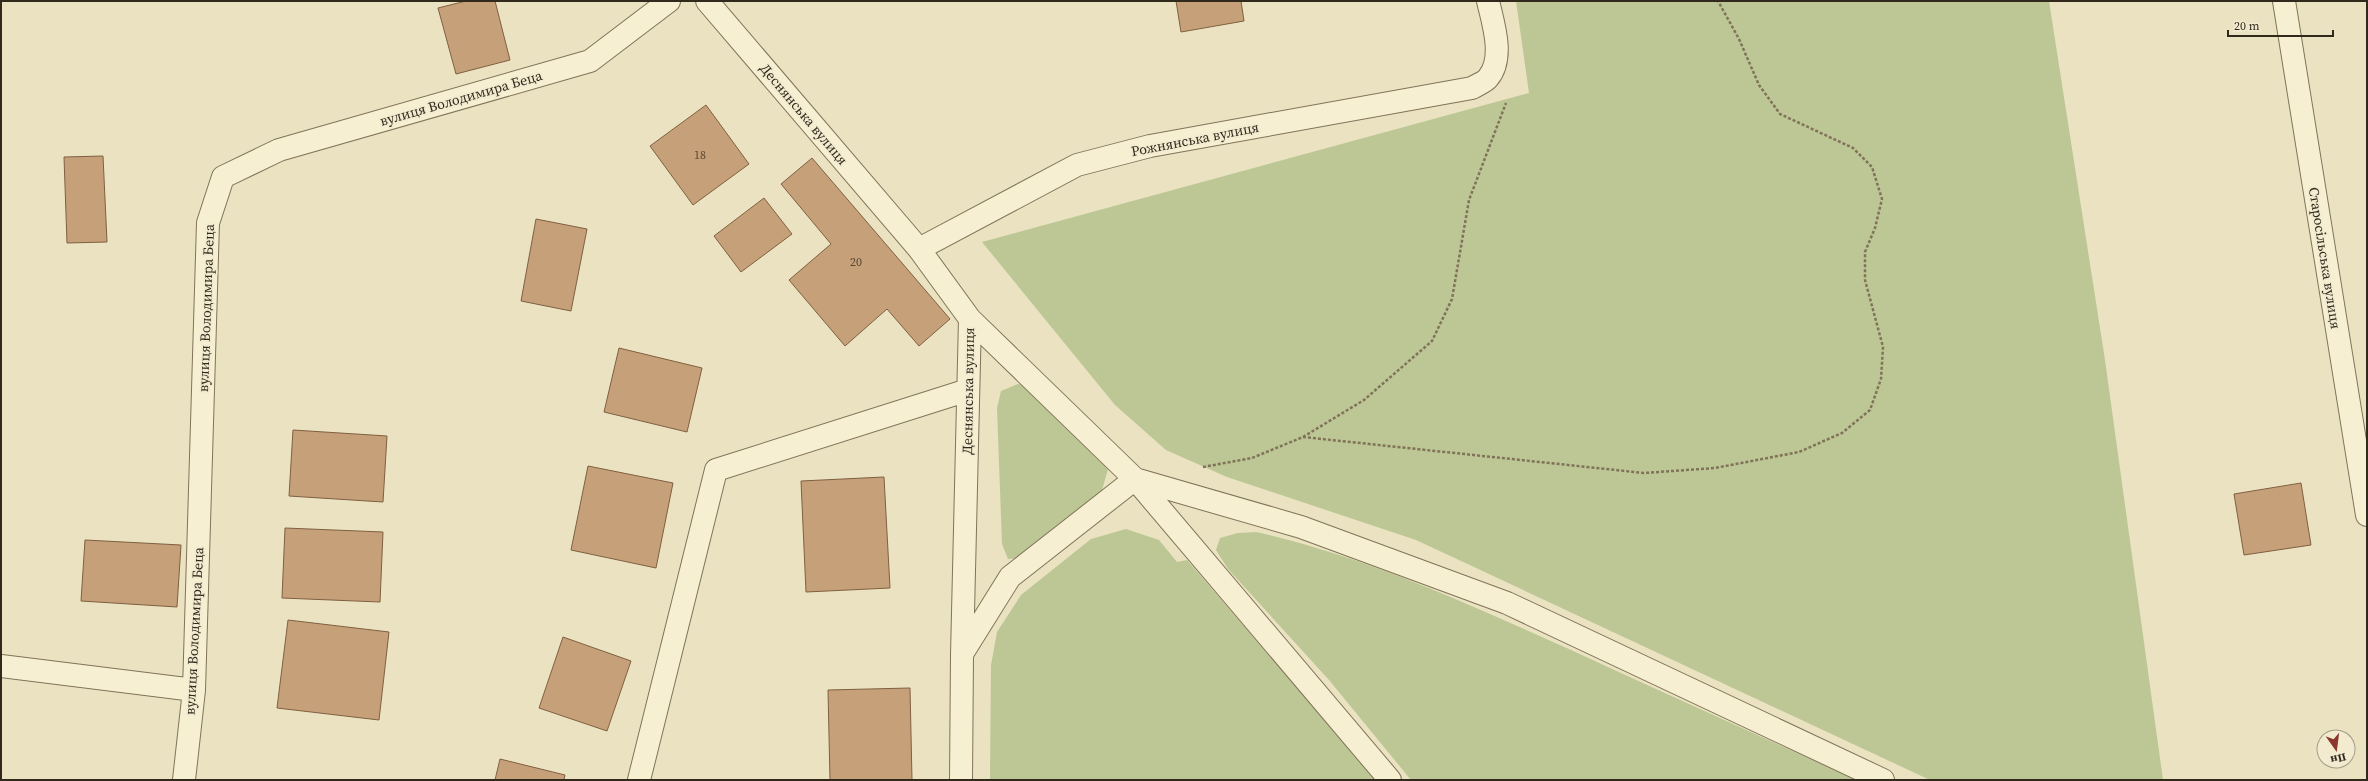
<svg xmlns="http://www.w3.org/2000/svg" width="2368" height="781" viewBox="0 0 2368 781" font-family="'Source Serif 4',serif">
<rect width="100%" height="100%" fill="#eae2c0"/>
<!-- green -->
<path fill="#bcc795" d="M1516,1H2049L2105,360L2163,780H1930L1416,540L1227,477L1166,450L1115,405L982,242L1529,93Z
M1018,384L1033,387L1102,452L1108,469L1099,501L1022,558L1008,559L1002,544L997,408L1001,391Z
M1126,529L1159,540L1177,562L1187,560L1376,780H990L991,665L997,632L1021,595L1091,539Z
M1256,532C1367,557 1468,604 1571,650C1666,694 1762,737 1857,780H1411L1329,680L1228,569L1216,550L1220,538L1238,533Z"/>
<!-- building -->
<path fill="#c6a078" stroke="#7f6041" d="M466,1H495L510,60L456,74L438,8Z
M1176,1H1241L1244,21L1181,32Z
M706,105L749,164L693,205L650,146Z
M103,156L107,242L67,243L64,157Z
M812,158L950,319L919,346L887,309L845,346L789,280L831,244L781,184Z
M764,198L792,234L741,272L714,236Z
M536,219L587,229L571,311L521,301Z
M619,348L702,368L687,432L604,412Z
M293,430L387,436L383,502L289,496Z
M588,466L673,483L656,568L571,550Z
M884,477L890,588L806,592L801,481Z
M2301,483L2311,545L2244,555L2234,494Z
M285,528L383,532L380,602L282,598Z
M85,540L181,545L177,607L81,601Z
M288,620L389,632L379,720L277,708Z
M563,637L631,661L607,731L539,708Z
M910,688L912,780H830L828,690Z
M500,759L565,775L564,780H495Z"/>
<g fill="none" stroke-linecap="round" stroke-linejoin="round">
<!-- minor casing -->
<g stroke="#817359" stroke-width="24">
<path id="minor" d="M707,1L919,249L970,319L962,655L961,780
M2284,1L2367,515
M919,249L1077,165L1150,146L1472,88C1477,85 1485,82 1488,78C1505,58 1493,23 1488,1
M970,319L1135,479L1301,527L1507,603L1883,780
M962,654L1010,577L1135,479L1390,780
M1,666L194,690
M184,780L194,690L208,223L223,177L279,150L590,61L669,1
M639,780L716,470L968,390"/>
</g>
<!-- path -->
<path stroke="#817359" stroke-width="2.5" stroke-dasharray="3 2" stroke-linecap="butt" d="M1303,437L1644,473L1715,468L1799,452L1842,433L1870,410L1881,379L1883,347L1865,280V252L1875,228L1882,199L1872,167L1853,148L1780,114L1759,85L1739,39L1718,1
M1203,467L1252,458L1303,437L1364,400L1432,341L1452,299L1469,200L1506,103"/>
<!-- minor -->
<use href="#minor" stroke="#f6efd2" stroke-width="22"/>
</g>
<g text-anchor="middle" stroke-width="3.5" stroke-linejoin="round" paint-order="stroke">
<!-- number labels -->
<g font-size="12" fill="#574734">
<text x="700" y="159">18</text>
<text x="856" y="266">20</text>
</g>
<!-- street labels -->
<g font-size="14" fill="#32291d" stroke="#f2ebcf">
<text transform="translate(461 98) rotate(-16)" y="5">вулиця Володимира Беца</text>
<text transform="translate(804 114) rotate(50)" y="5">Деснянська вулиця</text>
<text transform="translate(1195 139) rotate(-11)" y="5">Рожнянська вулиця</text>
<text transform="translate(2325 258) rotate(81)" y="5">Старосільська вулиця</text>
<text transform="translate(206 308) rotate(-88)" y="5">вулиця Володимира Беца</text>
<text transform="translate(968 391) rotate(-89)" y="5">Деснянська вулиця</text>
<text transform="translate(194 631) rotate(-87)" y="5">вулиця Володимира Беца</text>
</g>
</g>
<!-- border -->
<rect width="2368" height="781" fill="none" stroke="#32291d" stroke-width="4"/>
<!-- north arrow -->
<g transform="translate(2336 749) rotate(166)"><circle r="19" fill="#f2ebcf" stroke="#a59d88"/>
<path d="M0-3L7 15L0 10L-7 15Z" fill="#8c362e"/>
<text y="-6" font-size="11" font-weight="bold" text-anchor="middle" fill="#32291d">Пн</text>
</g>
<!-- scale -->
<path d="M2228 30v6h105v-6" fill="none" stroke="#32291d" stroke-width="2"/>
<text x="2234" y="30" font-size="12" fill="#32291d" stroke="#f2ebcf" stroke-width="3" paint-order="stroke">20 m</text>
</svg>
